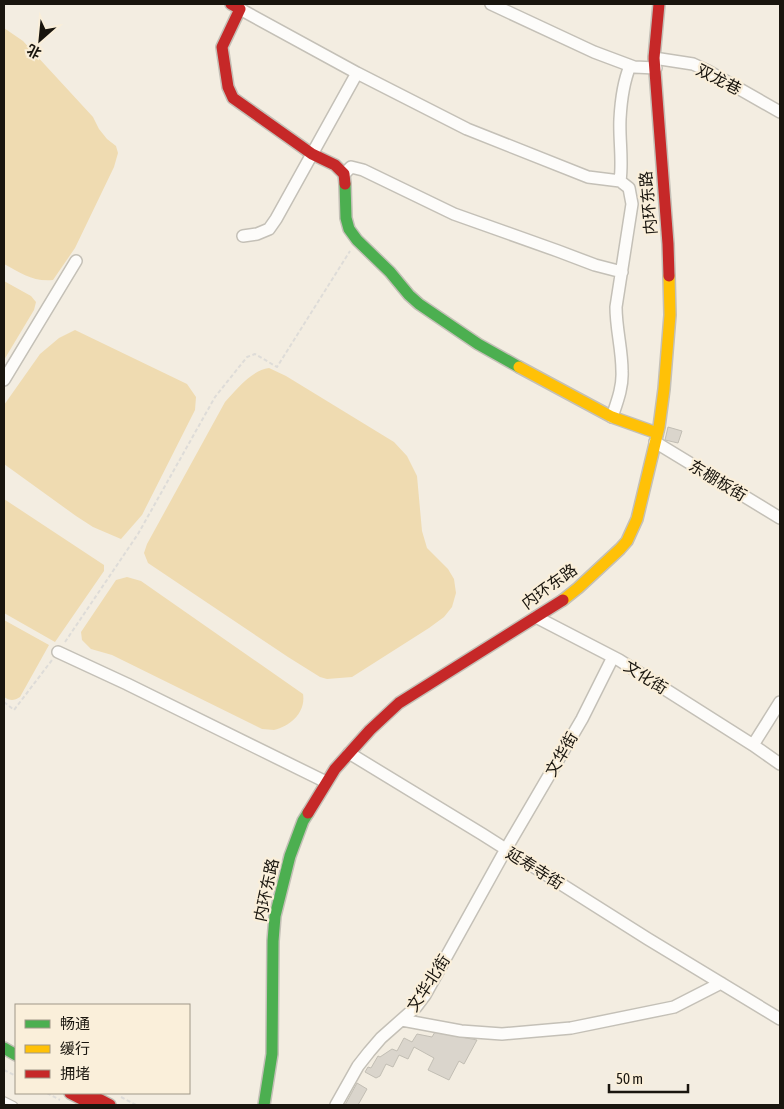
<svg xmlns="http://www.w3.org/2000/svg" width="784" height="1109" viewBox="0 0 784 1109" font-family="'Asap Condensed','Noto Sans SC',sans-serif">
<rect width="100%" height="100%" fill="#f3ede1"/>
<!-- water -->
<path fill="#efdbb1" d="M4,28L23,41L93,117L99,129L107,139L116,146L118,153L114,167L75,248L53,280C33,282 21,273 4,264Z
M4,281L31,296L36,302L34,310L4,360Z
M75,330L187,384L196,397L195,410L142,515L121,539L93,527L76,516L4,464V405L40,354L59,338Z
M269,368L286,376L394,442L407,456L417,476L422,531L427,548L448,569L454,579L456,593L452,607L444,617L429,628L352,677L327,679L320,677L288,657L148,563L144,553L147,544L225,402C236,390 252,370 269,368Z
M4,499L104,565V571L55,642L4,613Z
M127,577L141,581L303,694C306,712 291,726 274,730C271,730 266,729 262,729L112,655L91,649L82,640L81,632L116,580Z
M4,620L49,645L20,697C14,701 10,701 4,697Z"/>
<!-- building -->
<path fill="#dad5cc" stroke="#c2beb4" d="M668,427L682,431L678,443L665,440Z
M435,1032L477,1040L464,1064L459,1061L449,1080L428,1070L434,1058L414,1047L408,1059L399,1055L393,1067L386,1064L380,1076L376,1078L365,1072L368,1067L371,1068L378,1056L380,1057L392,1049L397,1051L404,1038L412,1042L417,1034L432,1037Z
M357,1083L367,1089L358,1105H345Z"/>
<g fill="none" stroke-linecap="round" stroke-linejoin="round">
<!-- lane casing -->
<g stroke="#c4c0b7" stroke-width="8">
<path id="lane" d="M4,1100L14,1105"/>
</g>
<!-- street casing -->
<g stroke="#c4c0b7" stroke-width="14">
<path id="street" d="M491,4L594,52L634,67L656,68
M240,9L357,73L467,129L588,177L620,181
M654,58L693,64L708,71L780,112
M344,174L351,167L363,170L454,214L558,251L595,265L622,272
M243,236L257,234L269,229L276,219L357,73
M4,380L76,261
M612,417C617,402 623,387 622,371C622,349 616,329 616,307L632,204L629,188L620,181C623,160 619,140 620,119C621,100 623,83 630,66
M655,442L780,518
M536,617L619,660L753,745L780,764
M58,652L127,684L326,782
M753,745L780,702
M349,753L482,834L648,939L780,1019
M402,1020L461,1031L502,1034L571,1028L674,1007L721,983
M336,1105L358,1066L369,1052L381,1038L416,1007L425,995L506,849L582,719L613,657"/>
</g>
<!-- fast casing -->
<g stroke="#c4c0b7" stroke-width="14">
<path id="fast" d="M345,184L346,218L349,229L357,240L390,272L409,295L419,304L478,344L519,367
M4,1048L16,1055
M264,1105L272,1054L273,941L275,916L290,856L303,821L308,813"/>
</g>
<!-- slow casing -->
<g stroke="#c4c0b7" stroke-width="14">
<path id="slow" d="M519,367L612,417L657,433
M563,600L578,588L620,549L627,541L637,519L659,427L664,389L670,315L669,276"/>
</g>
<!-- jam casing -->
<g stroke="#c4c0b7" stroke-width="14">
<path id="jam" d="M231,4L240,9L222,47L228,87L233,98L312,154L335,165L344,174L345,184
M659,4L654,58L668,244L669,276
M308,813L335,769L370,730L399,703L563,600
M70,1093L93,1105
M87,1093L110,1105"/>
</g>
<!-- path -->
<path stroke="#dedcd8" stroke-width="2" stroke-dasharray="4 2.5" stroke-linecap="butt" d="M65,642L138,534L215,397L247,357L255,354L277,367L350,251
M4,702L14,710L52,660
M4,1070L16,1076
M47,1093L60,1100
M121,1097L136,1105"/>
<!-- lane -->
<use href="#lane" stroke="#fdfcfa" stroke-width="5.5"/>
<!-- street -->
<use href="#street" stroke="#fdfcfa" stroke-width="11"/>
<!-- fast -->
<use href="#fast" stroke="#4caf50" stroke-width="11"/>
<!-- slow -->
<use href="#slow" stroke="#ffc107" stroke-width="11"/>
<!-- jam -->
<use href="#jam" stroke="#c62828" stroke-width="11"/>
</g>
<g text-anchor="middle" stroke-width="4.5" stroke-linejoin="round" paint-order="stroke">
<!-- street labels -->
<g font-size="16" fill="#19150e" stroke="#faefda">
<text transform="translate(719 79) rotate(27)" y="6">双龙巷</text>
<text transform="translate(648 203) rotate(-95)" y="6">内环东路</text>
<text transform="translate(718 480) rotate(31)" y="6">东棚板街</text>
<text transform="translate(549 586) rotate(-36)" y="6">内环东路</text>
<text transform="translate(646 677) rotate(32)" y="6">文化街</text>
<text transform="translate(561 754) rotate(-60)" y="6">文华街</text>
<text transform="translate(535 868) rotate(32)" y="6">延寿寺街</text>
<text transform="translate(266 890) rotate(-78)" y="6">内环东路</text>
<text transform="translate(428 983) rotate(-57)" y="6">文华北街</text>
</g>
</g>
<!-- border -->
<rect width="784" height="1109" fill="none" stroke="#19150e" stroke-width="10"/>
<!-- legend -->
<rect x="15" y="1004" width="175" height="90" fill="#faefda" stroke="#a09888"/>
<rect x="25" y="1020" width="25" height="8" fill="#4caf50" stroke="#a09888"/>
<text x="60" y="1029" font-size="15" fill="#19150e">畅通</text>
<rect x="25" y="1045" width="25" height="8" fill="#ffc107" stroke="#a09888"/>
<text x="60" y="1054" font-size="15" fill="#19150e">缓行</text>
<rect x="25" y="1070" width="25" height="8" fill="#c62828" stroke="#a09888"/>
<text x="60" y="1079" font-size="15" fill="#19150e">拥堵</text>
<!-- north arrow -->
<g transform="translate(40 40) rotate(207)" stroke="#faefda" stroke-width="4" paint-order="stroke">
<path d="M0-4L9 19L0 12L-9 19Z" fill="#19150e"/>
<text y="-8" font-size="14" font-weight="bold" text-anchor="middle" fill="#19150e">北</text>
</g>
<!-- scale -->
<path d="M609 1084v8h79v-8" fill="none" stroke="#19150e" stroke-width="2.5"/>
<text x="616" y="1084" font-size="15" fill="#19150e" stroke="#faefda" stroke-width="4" paint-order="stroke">50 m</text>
</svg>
